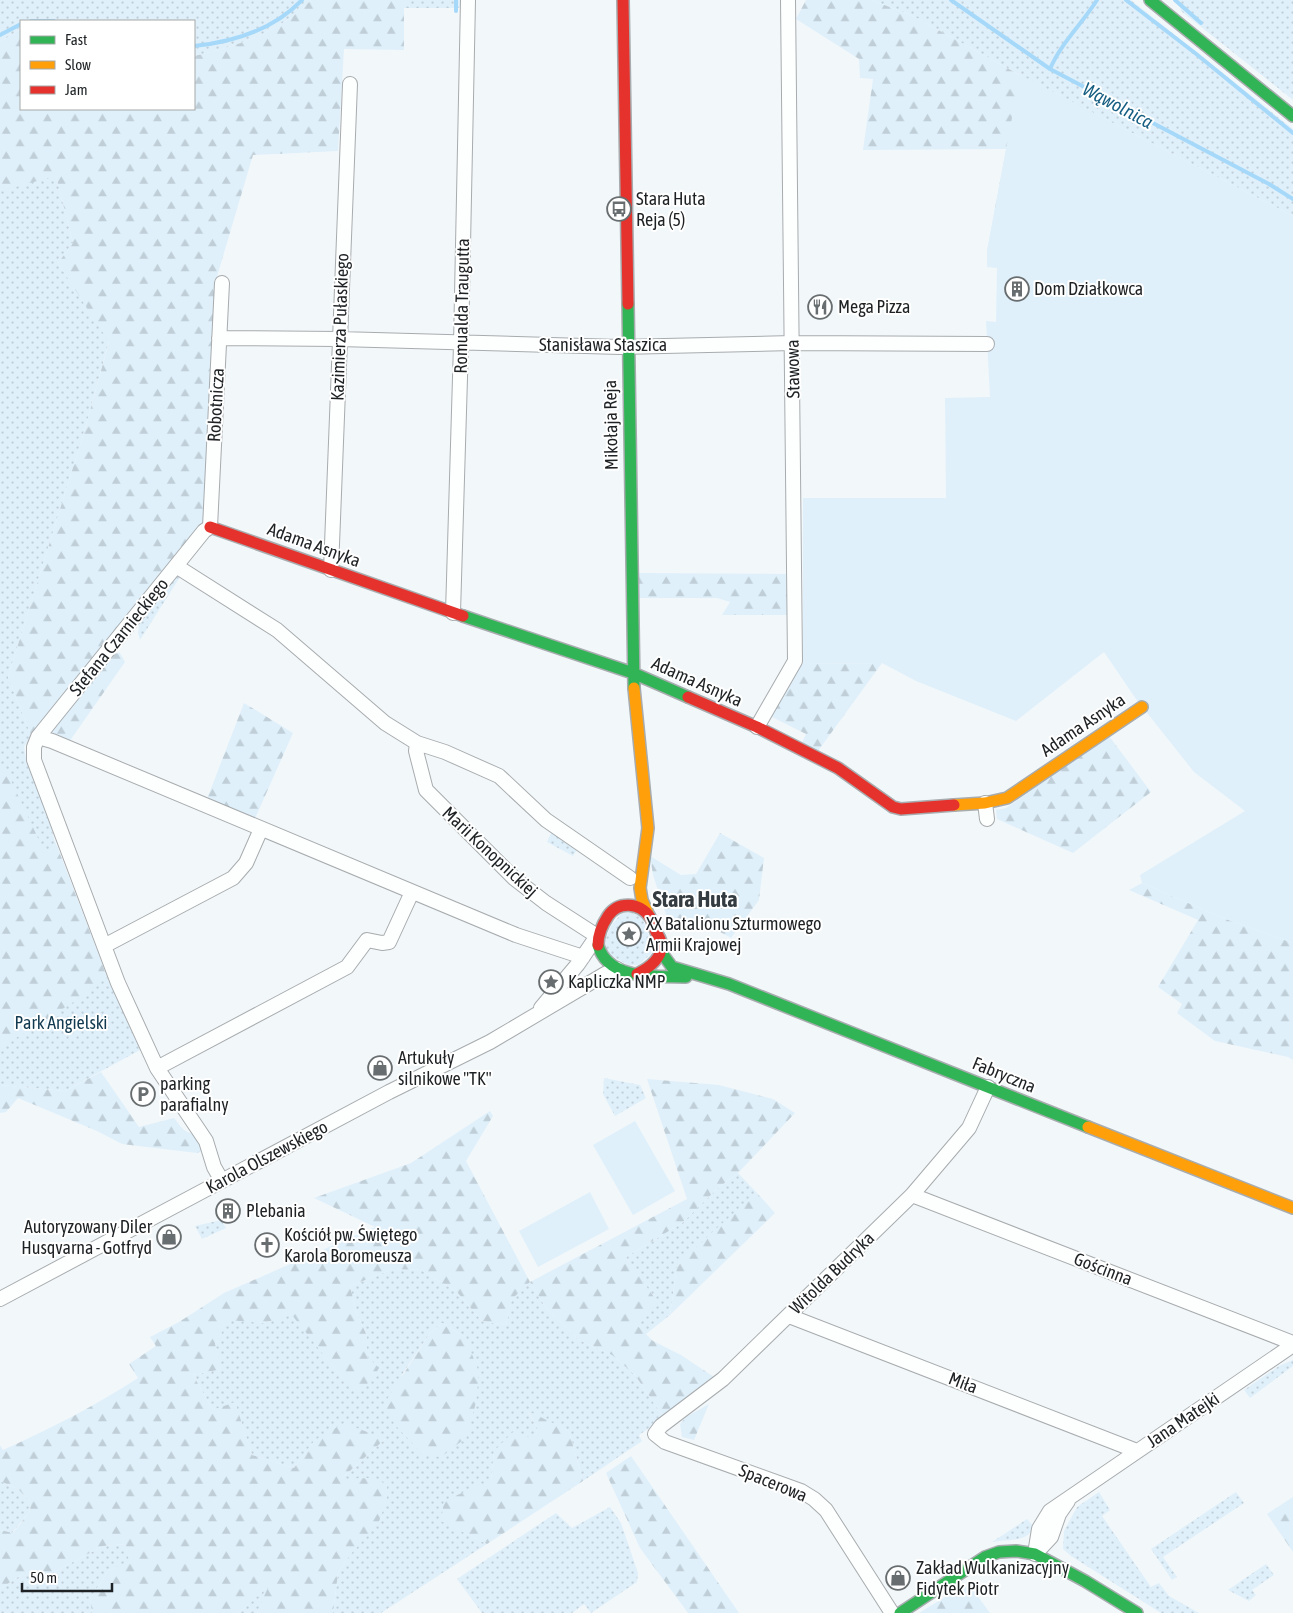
<svg xmlns="http://www.w3.org/2000/svg" width="1293" height="1613" viewBox="0 0 1293 1613" font-family="'Asap Condensed',sans-serif">
<defs>
<pattern id="grass-dots" width="8" height="8" patternUnits="userSpaceOnUse" patternTransform="scale(1.25)"><rect width="8" height="8" fill="#dff0fb"/><path d="M2 2h.1M6 6h.1" fill="none" stroke="#bfced7" stroke-width="1.8" stroke-linecap="round"/></pattern>
<pattern id="forest-firs" width="22" height="20" patternUnits="userSpaceOnUse" patternTransform="scale(1.25)"><rect width="22" height="20" fill="#dff0fb"/><path d="M5 1l3.5 6h-7zM16 11l3.5 6h-7z" fill="#bfced7"/></pattern>
</defs>
<rect width="100%" height="100%" fill="#f2f7fa"/>
<!-- grass -->
<path fill="url(#grass-dots)" fill-rule="evenodd" d="M0,0H311C281,32 236,47 194,56V21H21V29L0,42Z
M404,0H465V8H404Z
M871,0H1131L1293,129V216L1020,75L911,15Z
M1178,0H1293V100L1181,11Z
M0,154L56,176L73,243L58,263L109,341L84,432L8,677L31,735L24,747L27,763L48,811L54,839L107,977L140,1050L65,1091L0,1085Z
M174,574L180,577L140,640L138,633L140,619Z
M552,831L578,848L573,856L547,842Z
M630,912L642,917L652,945L651,954L638,965H628L610,955L606,947V938L611,926L621,914Z
M604,1078L640,1085L646,1098L615,1116L603,1094Z
M738,1173L757,1193L677,1266L670,1315L646,1334L635,1323V1271L626,1257L682,1223L718,1188Z
M221,1220L226,1228L202,1239L195,1226Z
M393,1269L421,1270L457,1292L482,1321L506,1325L512,1298L530,1282L546,1308L579,1340L612,1355L635,1375L664,1418L639,1435L642,1441L583,1481L569,1431L528,1412L538,1429L533,1440L494,1451L491,1480L442,1521L487,1544L381,1613H333L338,1573L349,1556L370,1478L340,1480L385,1439L315,1440L294,1468L252,1455L235,1403L213,1410L193,1375L221,1369L215,1344L229,1319L263,1323L292,1314L342,1378L367,1356V1336L357,1314L350,1286ZM442,1323L465,1337L401,1376L430,1333Z
M1293,1360V1366L1250,1398L1244,1390L1279,1366Z
M0,1481L18,1489L31,1502L30,1511L12,1533L0,1530Z
M1099,1492L1110,1510L1102,1516L1151,1587L1159,1583L1169,1596L1199,1613H1161L1071,1556L1063,1549L1064,1531L1077,1507Z
M1236,1492L1244,1503L1163,1557L1177,1577L1172,1580L1151,1549Z
M610,1507L621,1523L638,1573L637,1582L591,1613L584,1604L572,1613H482L457,1579L556,1513L572,1528Z
M1027,1519L1034,1527C1027,1543 1007,1539 992,1542Z
M125,1544L130,1561L108,1571L90,1599L92,1613H0V1589L24,1573H52L103,1546Z
M1266,1564L1274,1575L1252,1590L1256,1595L1249,1601L1228,1590Z
M269,1586L257,1613H238Z"/>
<!-- forest -->
<path fill="url(#forest-firs)" d="M311,0H404V50L344,49L338,151L253,155L216,280L204,521L31,735L8,677L84,432L109,342L58,263L73,243L56,176L0,191V42L21,29V109H194V56C236,47 281,32 311,0Z
M806,0H871L911,15L1020,75L1122,128L987,251L1006,149L863,150L873,79L860,78L859,59L796,19Z
M638,573L787,574L788,615H722L730,602L717,598H638Z
M120,653L125,662L69,742L51,732L111,654Z
M882,663L818,751L802,743L806,734L768,715L796,667L803,664Z
M244,703L293,733L253,823L207,799Z
M1109,736L1151,792L1073,853L997,819L996,810L1006,808Z
M0,763L6,770L45,853L57,846L107,977L72,1003L0,1048Z
M720,833L764,858L759,900L731,938L697,919L670,927L653,875L650,856L681,875L696,874Z
M1142,883L1223,918L1293,943V1060L1288,1057L1215,1041L1177,1013L1182,1004L1158,987L1198,920L1129,890Z
M101,1072L139,1127L174,1118C177,1121 179,1125 182,1128C191,1137 201,1131 202,1151L197,1153L122,1144L97,1131L18,1098L6,1112L0,1113V1085L65,1091Z
M647,1079L719,1085L773,1099L795,1113L738,1173L718,1188L682,1223L626,1257L658,1303L635,1323L653,1341L681,1355L717,1379L664,1418L635,1375L612,1355L579,1340L546,1308L530,1282L512,1299L506,1325L482,1321L457,1292L421,1270L393,1269L350,1286L357,1314L367,1336V1356L379,1368L371,1381L356,1392L342,1378L292,1315L263,1323L229,1320L215,1344L222,1369L193,1375L213,1410L235,1402L252,1455L294,1468L315,1440L344,1423L385,1439L341,1479L370,1478L387,1484V1499L378,1524L349,1556L338,1573L333,1613H257L268,1587L238,1613H92L90,1599L108,1571L129,1561L125,1544L103,1546L52,1573H24L0,1589V1530L13,1533L30,1511L31,1502L18,1489L0,1481V1445L3,1450C50,1429 95,1406 138,1378L129,1364L156,1346L150,1337L179,1322L224,1293L375,1227L314,1198L411,1163L490,1111L493,1116L466,1161L530,1282L687,1199Z
M757,1193L775,1213L670,1315L677,1266L710,1234Z
M442,1323L465,1337L479,1372L476,1402L467,1437L441,1457L423,1455L397,1427L382,1407L430,1333Z
M709,1404L694,1440L682,1437L680,1424L686,1417Z
M528,1411L569,1431L583,1481L487,1544L441,1521L444,1501L491,1480L494,1451L514,1431L533,1439L538,1429Z
M631,1456L739,1613H688L640,1548L606,1473Z
M1293,1497V1552L1267,1514Z
M968,1583L990,1613H919Z"/>
<!-- garden -->
<path fill="#dff0fb" d="M1020,75L1293,216V943L1223,918L1142,883L1140,875L1245,811L1194,772L1136,699L1104,652L1016,721L916,681L882,663L803,664V498H946L945,398L990,397L986,321L996,322L997,268L987,267V251Z
M635,1121L675,1191L633,1215L593,1145Z
M590,1192L609,1229L538,1267L519,1231Z"/>
<g fill="none" stroke-linecap="round" stroke-linejoin="round">
<!-- stream -->
<path stroke="#a6d9f9" stroke-width="4" d="M951,0L1050,69L1269,184L1293,199
M1126,0L1195,53L1293,133
M1175,0L1201,23
M456,11V0
M31,21H54
M0,35L21,24
M194,46C233,42 274,29 302,0
M1050,69C1061,43 1082,24 1097,0"/>
<!-- street casing -->
<g stroke="#a8acae" stroke-width="16">
<path id="street" d="M222,283L210,527L204,531L38,737L34,747V760L118,983L157,1068L206,1141L214,1167L222,1181
M219,338L339,339L620,347L793,343L987,344
M176,566L277,630L385,723L417,743L445,752L499,776L546,820L630,878
M331,570L350,84
M453,613L461,344L468,0
M757,727L795,661L788,0
M38,737L52,741L516,935L583,957
M417,743L416,751L426,790L515,879L546,903L597,936L578,964L541,1008
M985,803L987,819
M104,946L233,878L246,863L261,829
M157,1068L347,967L367,940L382,943L389,942L412,892
M912,1195L1293,1343
M0,1299L389,1092L490,1042L605,974L617,969
M789,1316L1137,1451
M1035,1554L1039,1529L1050,1511L1293,1345
M1035,1554L1051,1537L1059,1514L1068,1501
M892,1613L826,1510L814,1499L801,1491L665,1442L655,1434L661,1426L723,1379L912,1195L969,1128L988,1087"/>
</g>
<!-- fast casing -->
<g stroke="#a8acae" stroke-width="14">
<path id="fast" d="M1150,0L1293,116
M628,304L634,688
M463,616L633,673L688,697
M661,943L664,956L672,967L729,984L1088,1127
M598,945C608,981 657,976 686,977
M900,1613L985,1557L999,1552L1016,1551L1035,1554L1085,1581L1137,1613"/>
</g>
<!-- slow casing -->
<g stroke="#a8acae" stroke-width="14">
<path id="slow" d="M634,688L648,828L640,888L642,900L649,916
M954,805L985,803L1007,798L1142,707
M1088,1127L1293,1208"/>
</g>
<!-- jam casing -->
<g stroke="#a8acae" stroke-width="14">
<path id="jam" d="M623,0L628,304
M210,527L463,616
M688,697L757,727L838,768L893,807L901,809L954,805
M598,945C598,935 602,925 608,916C618,901 639,902 650,917C653,922 654,927 656,932C658,935 660,938 661,942C664,957 649,968 637,974"/>
</g>
<!-- street -->
<use href="#street" stroke="#fdfefe" stroke-width="14"/>
<!-- fast -->
<use href="#fast" stroke="#30b455" stroke-width="11"/>
<!-- slow -->
<use href="#slow" stroke="#ff9f0a" stroke-width="11"/>
<!-- jam -->
<use href="#jam" stroke="#e5322d" stroke-width="11"/>
</g>
<!-- icons -->
<defs>
<g id="bus-ring" transform="scale(1.25)"><circle r="9.5" fill="#fff" stroke="#686d6f" stroke-width="1.5"/><path d="M-5-6H5V4H4V6H2V4H-2V6H-4V4H-5ZM-3.5-4V0h7V-4ZM-3.5 1.2v1.5H-2V1.2ZM2 1.2v1.5H3.5V1.2Z" fill="#686d6f"/></g>
<g id="building-ring" transform="scale(1.25)"><circle r="9.5" fill="#fff" stroke="#686d6f" stroke-width="1.5"/><path d="M-4-6H4V6H1V3H-1V6H-4ZM-2.5-4.3h1.7v1.8h-1.7ZM.8-4.3h1.7v1.8H.8ZM-2.5-1h1.7V.8h-1.7ZM.8-1h1.7V.8H.8Z" fill="#686d6f"/></g>
<g id="restaurant-ring" transform="scale(1.25)"><circle r="9.5" fill="#fff" stroke="#686d6f" stroke-width="1.5"/><path d="M-5-6h1v4h1v-4h1v4h1v-4h1v5L-1.5 .5V6h-2V.5L-5-1ZM5-6V6H3V1.5H1.5Q1.5-4 5-6Z" fill="#686d6f"/></g>
<g id="sight-ring" transform="scale(1.25)"><circle r="9.5" fill="#fff" stroke="#686d6f" stroke-width="1.5"/><path d="M0-6L1.8-2.2L6-1.7L2.9 1.2L3.7 5.4L0 3.3L-3.7 5.4L-2.9 1.2L-6-1.7L-1.8-2.2Z" fill="#686d6f"/></g>
<g id="shop-ring" transform="scale(1.25)"><circle r="9.5" fill="#fff" stroke="#686d6f" stroke-width="1.5"/><path d="M-5-2.5h2.3a2.7 3.5 0 0 1 5.4 0H5L5.5 6h-11ZM-1.5-2.5h3a1.5 2.3 0 0 0-3 0Z" fill="#686d6f"/></g>
<g id="parking-ring" transform="scale(1.25)"><circle r="9.5" fill="#fff" stroke="#686d6f" stroke-width="1.5"/><path d="M-3.5-5.5H1a3.5 3.5 0 0 1 0 7H-1V5.5H-3.5ZM-1-3.4V-.6H.8a1.4 1.4 0 0 0 0-2.8Z" fill="#686d6f"/></g>
<g id="church-ring" transform="scale(1.25)"><circle r="9.5" fill="#fff" stroke="#686d6f" stroke-width="1.5"/><path d="M-1.2-6h2.4v3.5h3.3v2.4h-3.3V6h-2.4V-.1h-3.3v-2.4h3.3Z" fill="#686d6f"/></g>
</defs>
<g fill-rule="evenodd">
<use href="#bus-ring" x="619" y="209"/>
<use href="#building-ring" x="1017" y="289"/>
<use href="#restaurant-ring" x="820" y="307"/>
<use href="#sight-ring" x="629" y="934"/>
<use href="#sight-ring" x="551" y="982"/>
<use href="#shop-ring" x="380" y="1068"/>
<use href="#parking-ring" x="143" y="1094"/>
<use href="#building-ring" x="228" y="1211"/>
<use href="#shop-ring" x="169" y="1237"/>
<use href="#church-ring" x="267" y="1245"/>
<use href="#shop-ring" x="898" y="1578"/>
</g>
<g text-anchor="middle" stroke-width="4" stroke-linejoin="round" paint-order="stroke">
<!-- poi labels -->
<g font-size="18" fill="#1e2224" stroke="#fff" text-anchor="start">
<text x="636" y="205">Stara Huta<tspan x="636" dy="21">Reja (5)</tspan></text>
<text x="1034" y="295">Dom Działkowca</text>
<text x="838" y="313">Mega Pizza</text>
<text x="646" y="930">XX Batalionu Szturmowego<tspan x="646" dy="21">Armii Krajowej</tspan></text>
<text x="568" y="988">Kapliczka NMP</text>
<text x="398" y="1064">Artukuły<tspan x="398" dy="21">silnikowe "TK"</tspan></text>
<text x="160" y="1090">parking<tspan x="160" dy="21">parafialny</tspan></text>
<text x="246" y="1217">Plebania</text>
<text x="152" y="1233" text-anchor="end">Autoryzowany Diler<tspan x="152" dy="21">Husqvarna - Gotfryd</tspan></text>
<text x="284" y="1241">Kościół pw. Świętego<tspan x="284" dy="21">Karola Boromeusza</tspan></text>
<text x="916" y="1574">Zakład Wulkanizacyjny<tspan x="916" dy="21">Fidytek Piotr</tspan></text>
</g>
<!-- street labels -->
<g font-size="18" fill="#1e2224" stroke="#fff">
<text transform="translate(462 306) rotate(-89)" y="6">Romualda Traugutta</text>
<text transform="translate(340 327) rotate(-88)" y="6">Kazimierza Pułaskiego</text>
<text x="603" y="351">Stanisława Staszica</text>
<text transform="translate(793 369) rotate(-91)" y="6">Stawowa</text>
<text transform="translate(216 405) rotate(-87)" y="6">Robotnicza</text>
<text transform="translate(611 425) rotate(-91)" y="6">Mikołaja Reja</text>
<text transform="translate(314 545) rotate(20)" y="6">Adama Asnyka</text>
<text transform="translate(119 637) rotate(-51)" y="6">Stefana Czarnieckiego</text>
<text transform="translate(697 682) rotate(24)" y="6">Adama Asnyka</text>
<text transform="translate(1083 725) rotate(-34)" y="6">Adama Asnyka</text>
<text transform="translate(490 852) rotate(43)" y="6">Marii Konopnickiej</text>
<text transform="translate(1004 1075) rotate(22)" y="6">Fabryczna</text>
<text transform="translate(267 1157) rotate(-28)" y="6">Karola Olszewskiego</text>
<text transform="translate(1103 1269) rotate(21)" y="6">Gościnna</text>
<text transform="translate(832 1273) rotate(-44)" y="6">Witolda Budryka</text>
<text transform="translate(963 1383) rotate(21)" y="6">Miła</text>
<text transform="translate(1183 1420) rotate(-34)" y="6">Jana Matejki</text>
<text transform="translate(773 1483) rotate(22)" y="6">Spacerowa</text>
</g>
<!-- park labels -->
<g font-size="18" fill="#113a50" stroke="#fff">
<text x="61" y="1029">Park Angielski</text>
</g>
<!-- water labels -->
<g font-size="19" font-style="italic" fill="#165e82" stroke="#fff">
<text transform="translate(1118 105) rotate(28)" y="7">Wąwolnica</text>
</g>
<!-- district labels -->
<g font-size="22" font-weight="bold" fill="#343c41" stroke="#fff">
<text x="695" y="907">Stara Huta</text>
</g>
</g>
<!-- legend -->
<rect x="20" y="20" width="175" height="90" fill="#ffffff" stroke="#a5a7a7"/>
<rect x="30" y="36" width="25" height="8" fill="#30b455" stroke="#a5a7a7"/>
<text x="65" y="45" font-size="15" fill="#1e2224">Fast</text>
<rect x="30" y="61" width="25" height="8" fill="#ff9f0a" stroke="#a5a7a7"/>
<text x="65" y="70" font-size="15" fill="#1e2224">Slow</text>
<rect x="30" y="86" width="25" height="8" fill="#e5322d" stroke="#a5a7a7"/>
<text x="65" y="95" font-size="15" fill="#1e2224">Jam</text>
<!-- scale -->
<path d="M22 1583v8h90v-8" fill="none" stroke="#1e2224" stroke-width="2.5"/>
<text x="30" y="1583" font-size="15" fill="#1e2224" stroke="#ffffff" stroke-width="4" paint-order="stroke">50 m</text>
</svg>
